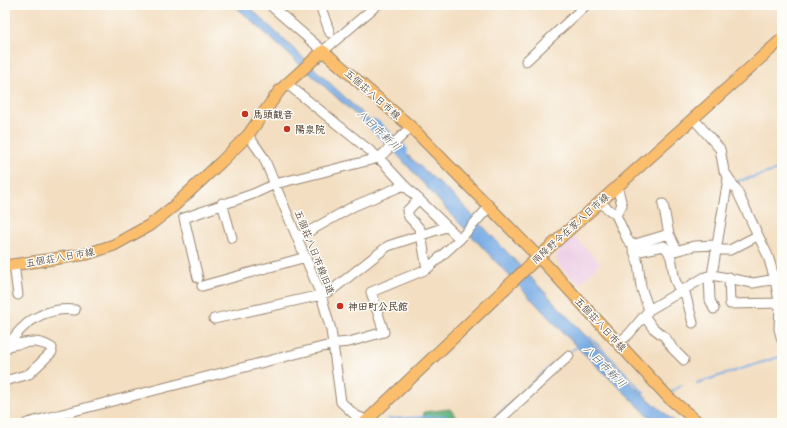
<svg xmlns="http://www.w3.org/2000/svg" width="787" height="428" viewBox="0 0 787 428" font-family="'Balsamiq Sans','Klee One',sans-serif">
<rect width="100%" height="100%" fill="#fdfcf7"/>
<filter id="ink" filterUnits="userSpaceOnUse"><feTurbulence type="fractalNoise" baseFrequency=".025" numOctaves="2"/><feDisplacementMap in="SourceGraphic" scale="8" xChannelSelector="R" yChannelSelector="G"/><feConvolveMatrix kernelMatrix="1 2 1 2 8 2 1 2 1" color-interpolation-filters="sRGB"/></filter>
<filter id="wash" filterUnits="userSpaceOnUse"><feTurbulence type="fractalNoise" baseFrequency=".012" numOctaves="4" result="noise"/><feDisplacementMap in="SourceGraphic" scale="16" xChannelSelector="R" yChannelSelector="G"/><feGaussianBlur stdDeviation="0.9" result="paint"/><feColorMatrix in="noise" values="0 0 0 0 0 0 0 0 0 0 0 0 0 0 0 0 0 1.4 0 .05"/><feComposite in="paint" operator="in"/></filter>
<g filter="url(#wash)">
<rect width="100%" height="100%" fill="#f3dec1"/>
<!-- built -->
<path fill="#eed0e7" d="M575,237L600,263L579,285L558,263L556,255Z"/>
<!-- forest -->
<path fill="#65b580" stroke="#50704f" d="M450,409L461,423H423L424,412Z"/>
<!-- water -->
<path fill="#78ace5" stroke="#5a6b82" d="M234,5H247L386,136L459,201L630,383L676,423H656L573,343L450,213L385,141Z"/>
<g fill="none" stroke-linecap="round" stroke-linejoin="round">
<!-- stream -->
<path stroke="#78ace5" stroke-width="2" d="M735,182L782,169
M587,339L590,337L644,393
M572,350L579,346
M697,383L779,357
M671,392L682,385
M388,419L446,416L452,423
M489,423L556,361"/>
<!-- river -->
<path stroke="#78ace5" stroke-width="12" d="M374,125L402,151"/>
</g>
</g>
<g filter="url(#ink)">
<g fill="none" stroke-linecap="round" stroke-linejoin="round">
<!-- minor casing -->
<g stroke="#978470" stroke-width="11">
<path id="minor" d="M270,5L323,51L377,5
M320,5L330,33
M526,61L586,5
M286,83L379,158L404,185L460,239
M693,118L720,149L724,171L736,189L768,256L775,280L780,306L779,329L782,340
M248,135L264,158L321,295L331,330L341,402L355,415L366,420
M419,199L407,211L409,217L420,229L427,269
M599,202L616,215L627,239L632,245L638,263L641,287L649,310
M222,203L232,238
M663,204L669,234L676,249
M616,215L622,205L617,186
M299,237L354,206L404,185
M632,245L669,234
M716,250H730L757,236
M635,252L664,246C677,258 669,278 681,291
M671,252L694,246L717,245
M14,264L18,295
M712,275L728,179
M709,276L710,300L714,309
M729,277L730,304L779,303
M198,278L184,218L253,194L275,184L379,158L411,127
M202,286L306,257
M684,289L693,323
M645,317L653,328L665,337L673,349L684,360
M214,319L321,295L332,290L388,246L446,227
M618,343L629,334L649,310L705,277L712,275L753,283L782,278
M8,346C23,322 45,307 75,310
M6,349L8,346C24,343 37,338 52,348
M5,381L29,374L52,352
M27,423L338,343L349,342L384,332L371,292L427,269L460,239L489,207
M496,423L569,356"/>
</g>
<!-- major casing -->
<g stroke="#978470" stroke-width="13">
<path id="major" d="M5,266L87,254L114,245L150,225L174,206L221,162L248,135L280,90L323,51L411,127L549,268L669,398L699,423
M364,423L533,262L782,39"/>
</g>
<!-- minor -->
<use href="#minor" stroke="#fff" stroke-width="9"/>
<!-- major -->
<use href="#major" stroke="#fabe6d" stroke-width="11"/>
</g>
</g>
<!-- markers -->
<g fill="#c8321e" stroke="#fdfcf7" stroke-width="1.5">
<circle cx="245" cy="114" r="4"/>
<circle cx="287" cy="129" r="4"/>
<circle cx="340" cy="306" r="4"/>
</g>
<g text-anchor="middle" stroke-width="3" stroke-linejoin="round" paint-order="stroke">
<!-- street labels -->
<g font-size="10" fill="#3b2a1e" stroke="#fdfcf7">
<text transform="translate(373 94) rotate(41)" y="4">五個荘八日市線</text>
<text transform="translate(570 228) rotate(-42)" y="4">雨降野今在家八日市線</text>
<text transform="translate(315 252) rotate(68)" y="4">五個荘八日市線旧道</text>
<text transform="translate(60 257) rotate(-10)" y="4">五個荘八日市線</text>
<text transform="translate(601 324) rotate(47)" y="4">五個荘八日市線</text>
</g>
<!-- poi labels -->
<g font-size="10" font-weight="bold" fill="#3b2a1e" stroke="#fdfcf7" text-anchor="start">
<text x="253" y="118">馬頭観音</text>
<text x="295" y="133">陽泉院</text>
<text x="348" y="310">神田町公民館</text>
</g>
<!-- water labels -->
<g font-size="11" font-style="italic" fill="#505864" stroke="#fdfcf7">
<text transform="translate(379 130) rotate(43)" y="4">八日市新川</text>
<text transform="translate(605 366) rotate(45)" y="4">八日市新川</text>
</g>
</g>
<!-- margin -->
<rect width="787" height="428" fill="none" stroke="#fdfcf7" stroke-width="20"/>
</svg>
